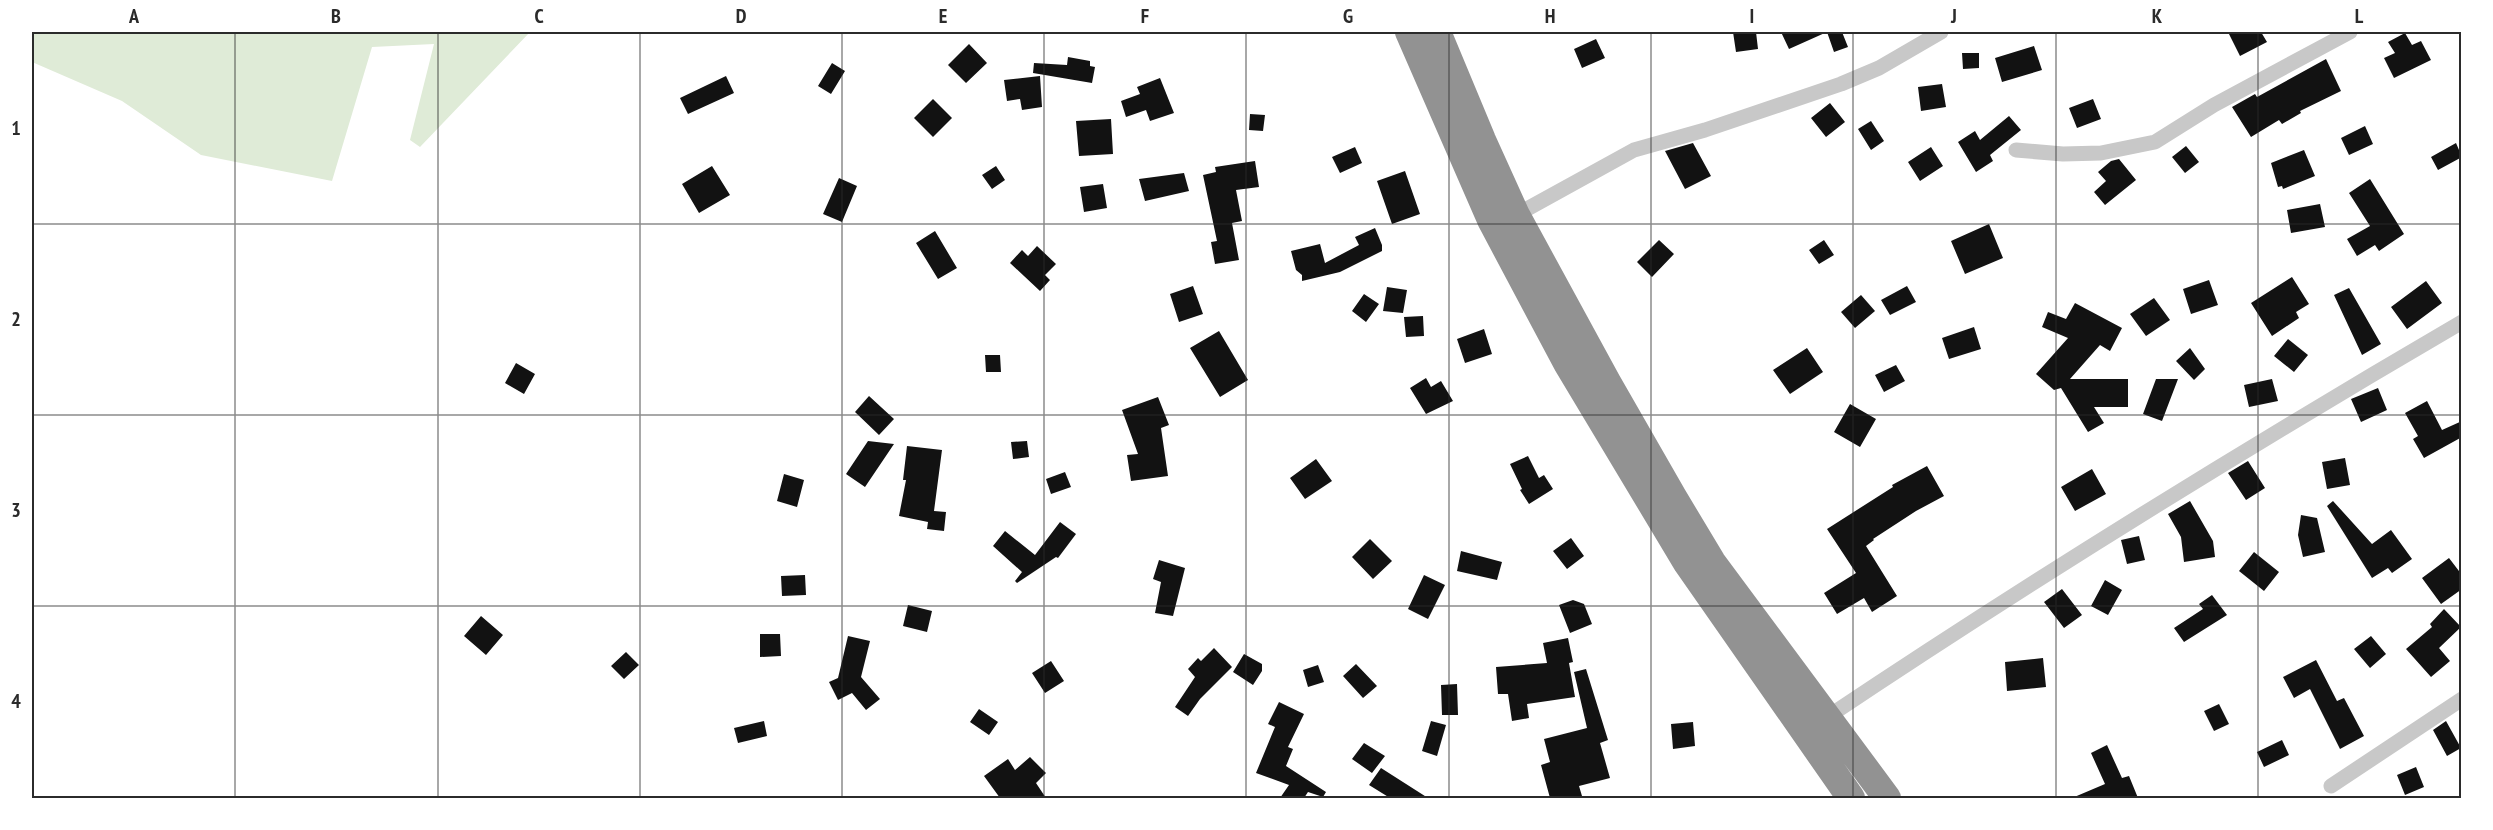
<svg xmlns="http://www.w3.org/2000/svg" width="2493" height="830" viewBox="0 0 2493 830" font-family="'PT Sans Narrow',sans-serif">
<rect width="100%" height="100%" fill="#fff"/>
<!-- green -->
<path fill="#dfebd7" d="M32,32H530L420,147L410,140L434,44L372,47L332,181L201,155L122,101L32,62Z"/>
<!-- building -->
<path fill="#121212" d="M1733,32H1756L1758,49L1736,52Z
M1781,32H1842L1848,47L1834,52L1827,32L1789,49Z
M2228,32H2261L2267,42L2240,56Z
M2405,33L2412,45L2421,41L2431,60L2394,78L2384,58L2395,53L2388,42Z
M1596,39L1605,58L1582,68L1574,49Z
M969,44L987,63L966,83L948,65Z
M2034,46L2042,70L2002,82L1995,58Z
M1962,53H1979V68L1963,69Z
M1068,57L1090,61V66L1095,67L1092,83L1033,73L1034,63L1067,65Z
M2326,59L2341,91L2300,111L2301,113L2282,124L2279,120L2251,137L2232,107L2255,94L2257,97Z
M832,63L845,71L831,94L818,86Z
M726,76L734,93L688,114L680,98Z
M1040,76L1042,107L1022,110L1020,99L1007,101L1004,80Z
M1160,78L1174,113L1150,121L1146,110L1126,117L1121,101L1140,94L1137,87Z
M1942,84L1946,107L1921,111L1918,87Z
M933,99L952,118L933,137L914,118Z
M2093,99L2101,119L2077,128L2069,108Z
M1830,103L1845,122L1826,137L1811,118Z
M1250,114L1265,115L1263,131L1249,130Z
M2009,116L2021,130L1990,155L1993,161L1976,172L1958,142L1975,131L1980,140Z
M1111,119L1113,154L1079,156L1076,121Z
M1871,121L1884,141L1871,150L1858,129Z
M2365,126L2373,144L2349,155L2341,138Z
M1693,143L1711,176L1685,189L1665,151Z
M2456,143L2462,157L2438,170L2431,157Z
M2186,146L2199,162L2185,173L2172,157Z
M1355,147L1362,163L1340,173L1332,157Z
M1931,147L1943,166L1920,181L1908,162Z
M2304,150L2315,176L2283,189L2282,186L2278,187L2271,163Z
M2119,159L2136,180L2105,205L2094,192L2106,181L2098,172L2111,161Z
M1255,161L1259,187L1236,190L1242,221L1232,223L1239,260L1215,264L1211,242L1217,241L1203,175L1216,172L1215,167Z
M712,166L730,195L699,213L682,184Z
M996,166L1005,180L992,189L982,175Z
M1405,171L1420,214L1392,224L1377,181Z
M1184,173L1189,191L1145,201L1139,179Z
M839,178L857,186L842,222L823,214Z
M2370,179L2404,234L2379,251L2375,245L2357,256L2347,239L2370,226L2349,193Z
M1103,184L1107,208L1084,212L1080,187Z
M2320,204L2325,227L2291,233L2287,210Z
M1989,224L2003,258L1965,274L1951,241Z
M1375,228L1382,245V251L1340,272L1302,281V275L1296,270L1291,251L1320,244L1325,263L1359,245L1355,237Z
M935,231L957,268L938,279L916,243Z
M1659,240L1674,254L1652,277L1637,262Z
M1824,240L1834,255L1819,264L1809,250Z
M1037,246L1056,264L1045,275L1050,280L1040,291L1010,263L1022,250L1028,256Z
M2292,277L2309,304L2296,312L2299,318L2272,336L2251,303Z
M2209,280L2218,305L2191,314L2183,289Z
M2426,281L2442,303L2407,329L2391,307Z
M1193,286L1203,314L1179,322L1170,294Z
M1907,286L1916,302L1890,315L1881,300Z
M1387,287L1407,290L1403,313L1383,311Z
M2349,288L2381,344L2362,355L2334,295Z
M1364,294L1379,304L1366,322L1352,311Z
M1861,295L1875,311L1855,328L1841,312Z
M2154,298L2170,320L2146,336L2130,314Z
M2075,303L2122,328L2110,351L2100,345L2070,379H2128V407H2094L2104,423L2088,432L2061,388L2054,390L2036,374L2068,338L2042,327L2048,312L2066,319Z
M1423,316L1424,336L1406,337L1404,317Z
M1974,327L1981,349L1949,359L1942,338Z
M1484,329L1492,354L1465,363L1457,339Z
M1219,331L1248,380L1220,397L1190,348Z
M2288,339L2308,355L2294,372L2274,356Z
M1807,348L1823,372L1790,394L1773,370Z
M2190,348L2205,369L2194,380L2176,361Z
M985,355H1000L1001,372H986Z
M516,363L535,374L524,394L505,383Z
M1896,365L1905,381L1884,392L1875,375Z
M1426,378L1431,387L1441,381L1453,401L1426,414L1410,388Z
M2156,379H2178L2162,421L2143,414Z
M2272,379L2278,401L2249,407L2244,385Z
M2378,388L2387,410L2361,422L2351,399Z
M869,396L894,419L879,435L855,412Z
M1158,397L1169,425L1161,428L1168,476L1131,481L1127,455L1138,454L1122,410Z
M2427,401L2442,430L2462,421V437L2424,458L2413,439L2418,436L2405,413Z
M1850,404L1876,419L1860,447L1834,432Z
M868,441L894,444L865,487L846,474Z
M1027,441L1029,457L1013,459L1011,442Z
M907,446L942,450L934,511L946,512L944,531L927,529L928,522L899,516L906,480H903Z
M1528,456L1539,478L1544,475L1553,489L1529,504L1520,490L1522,489L1510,464Z
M2345,458L2350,485L2327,489L2322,462Z
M1316,459L1332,481L1305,499L1290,478Z
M2248,461L2265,488L2246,500L2228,473Z
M1927,466L1944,496L1916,511L1873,539L1874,540L1866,546L1897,596L1872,612L1864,598L1837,614L1824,593L1856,573L1827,529L1893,487L1892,485Z
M2092,469L2106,494L2075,511L2061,487Z
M1065,472L1071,487L1051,494L1046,479Z
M784,474L804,480L797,507L777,501Z
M2190,501L2213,541L2215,557L2184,562L2181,537L2168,514Z
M2333,501L2372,544L2391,530L2412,559L2392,573L2388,568L2372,578L2327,506Z
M2301,515L2317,518L2325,552L2303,557L2298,535Z
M1060,522L1076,534L1058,558L1056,557L1017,583L1015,581L1022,572L993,546L1005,531L1035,555Z
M2139,536L2145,560L2127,564L2121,540Z
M1571,538L1584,556L1567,569L1553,551Z
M1370,539L1392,561L1373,579L1352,557Z
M1461,551L1502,562L1497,580L1457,571Z
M2254,552L2279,572L2264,591L2239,571Z
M2449,558L2462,575V589L2441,604L2422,578Z
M1159,560L1185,568L1173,616L1155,613L1161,582L1153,579Z
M805,575L806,595L782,596L781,576Z
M1424,575L1445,585L1428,619L1408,609Z
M2105,580L2122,590L2108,615L2091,606Z
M2062,589L2082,615L2064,628L2044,602Z
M2212,595L2227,615L2184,642L2174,628L2203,609L2199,604Z
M1573,600L1584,604L1592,624L1570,633L1559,605Z
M908,605L932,611L927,632L903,626Z
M2444,609L2461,627L2439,648L2450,661L2431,677L2406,649L2432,627L2430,624Z
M481,616L503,635L486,655L464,636Z
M760,634H780L781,656L760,657Z
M848,636L870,641L861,677L880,699L866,710L852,693L838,700L829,682L838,678Z
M2371,636L2386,654L2370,668L2354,649Z
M1568,638L1573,662L1569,663L1575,697L1527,704L1529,718L1512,721L1508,694H1498L1496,667L1547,663L1543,643Z
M1214,648L1232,667L1200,699L1188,716L1175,707L1195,677L1188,669L1198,658L1201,661Z
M626,652L639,665L624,679L611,666Z
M1244,654L1262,664V671L1253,685L1233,672Z
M2043,658L2046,687L2007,691L2005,662Z
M2316,660L2337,701L2344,698L2364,736L2340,749L2310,689L2294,698L2283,677Z
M1051,661L1064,681L1045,693L1032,673Z
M1356,664L1377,686L1363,698L1343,676Z
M1318,665L1324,682L1308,687L1303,670Z
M1586,669L1608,740L1600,743L1610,778L1579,786L1582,796L1572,798H1550L1541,765L1550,762L1544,739L1587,728L1574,672Z
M1457,684L1458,715H1442L1441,685Z
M1279,702L1304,714L1288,747L1293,749L1286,766L1326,792L1323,797L1308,792L1304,798H1280L1289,785L1256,773L1275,727L1268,724Z
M2219,704L2229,724L2214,731L2204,711Z
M979,709L998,722L989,735L970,722Z
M764,721L767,736L738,743L734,728Z
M1431,721L1446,725L1437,756L1422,751Z
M2446,721L2461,748L2447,756L2433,730Z
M1693,722L1695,746L1673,749L1671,724Z
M2282,740L2289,755L2264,767L2257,752Z
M1364,743L1385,756L1372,773L1352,759Z
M2107,745L2122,778L2129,776L2138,798H2072L2105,784L2091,753Z
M1030,757L1046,773L1036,783L1046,798H1000L984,776L1008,759L1015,770Z
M2416,767L2424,787L2405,795L2397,775Z
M1381,768L1428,798H1390L1369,785Z"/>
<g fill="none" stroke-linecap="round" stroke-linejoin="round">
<!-- street -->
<path stroke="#c8c8c8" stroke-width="15" d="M2016,150L2063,154L2101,153L2155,142L2214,105L2350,32
M1516,215L1634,150L1705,130L1841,84L1879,68L1941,32
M1826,718C2034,579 2246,448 2462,322
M2331,786L2462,699"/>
<!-- highway -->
<path stroke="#929292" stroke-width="28" d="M1409,32L1491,220L1567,363L1687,563L1851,798
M1437,32L1482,140L1516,215L1607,382L1673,497L1712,562L1887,798"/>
</g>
<!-- grid -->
<path fill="none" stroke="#2b2b2b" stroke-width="1.5" stroke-opacity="0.55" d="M235,32V798M438,32V798M640,32V798M842,32V798M1044,32V798M1246,32V798M1449,32V798M1651,32V798M1853,32V798M2056,32V798M2258,32V798M32,224H2462M32,415H2462M32,606H2462"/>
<!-- border -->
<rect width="2493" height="830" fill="none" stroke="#ffffff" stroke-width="66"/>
<rect x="33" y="33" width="2427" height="764" fill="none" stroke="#2b2b2b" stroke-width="2"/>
<g font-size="20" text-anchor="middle" font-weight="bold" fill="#2b2b2b">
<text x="134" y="23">A</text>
<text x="336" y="23">B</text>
<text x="539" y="23">C</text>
<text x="741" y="23">D</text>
<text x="943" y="23">E</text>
<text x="1145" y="23">F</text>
<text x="1348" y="23">G</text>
<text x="1550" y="23">H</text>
<text x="1752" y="23">I</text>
<text x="1954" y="23">J</text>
<text x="2157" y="23">K</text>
<text x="2359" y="23">L</text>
<text x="16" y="135">1</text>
<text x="16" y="326">2</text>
<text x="16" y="517">3</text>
<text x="16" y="708">4</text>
</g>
</svg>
